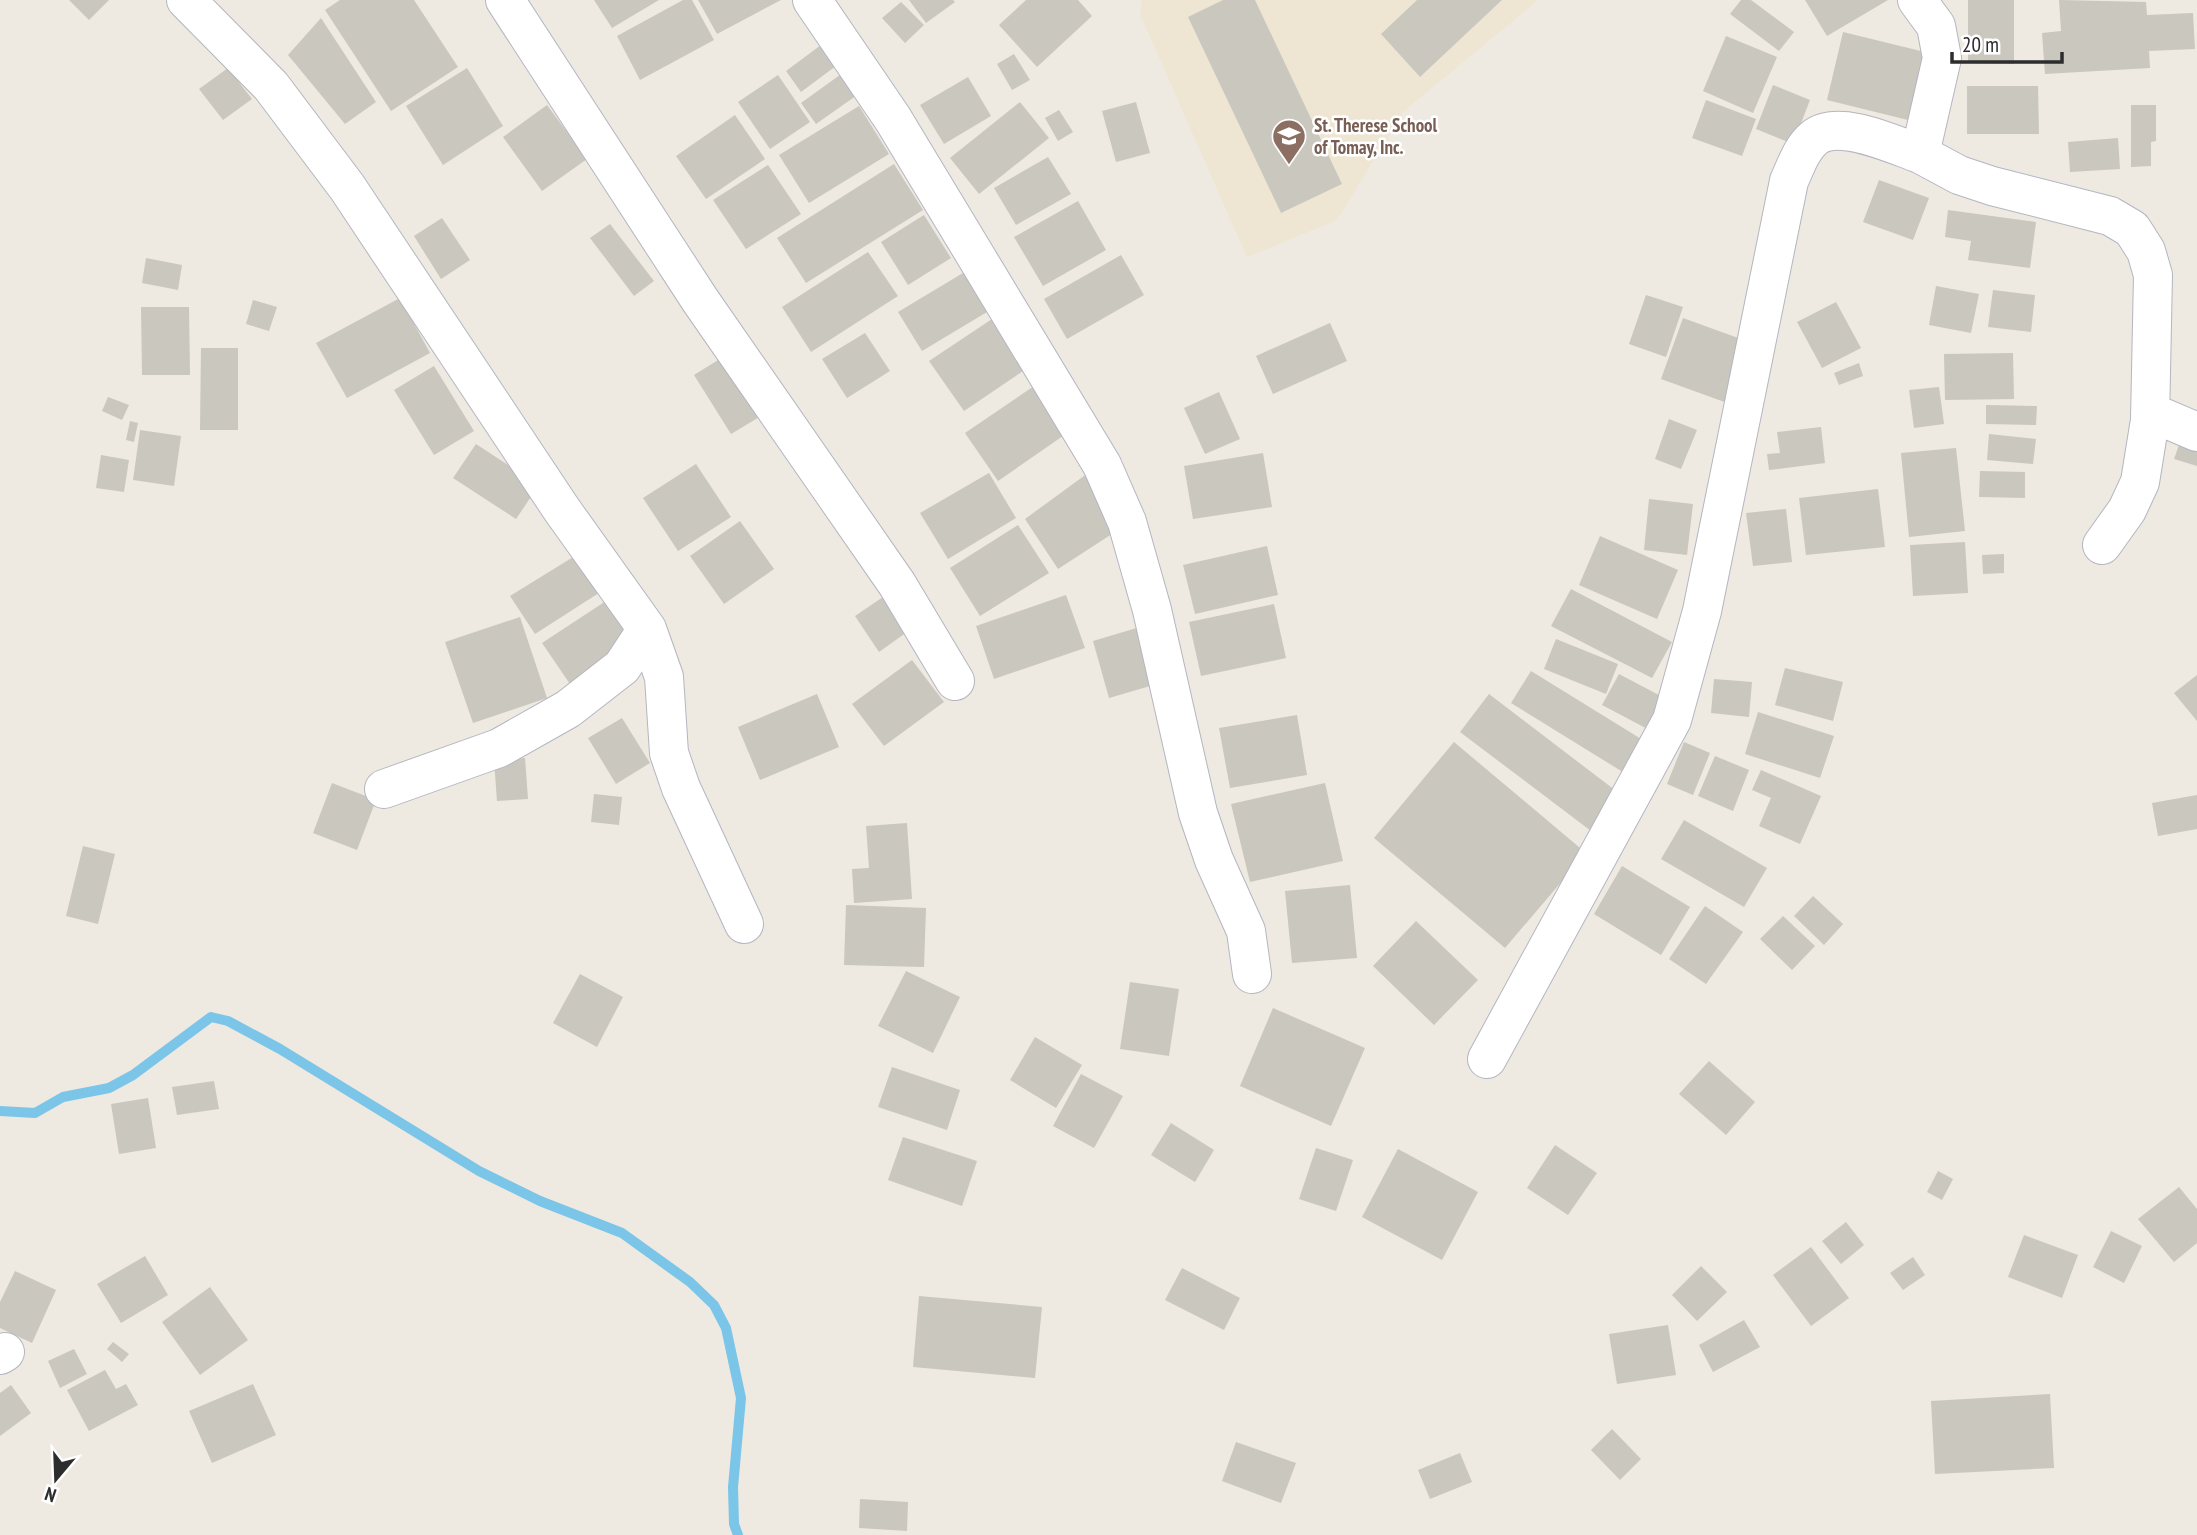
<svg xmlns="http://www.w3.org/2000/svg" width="2197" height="1535" viewBox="0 0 2197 1535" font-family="'PT Sans Narrow',sans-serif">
<rect width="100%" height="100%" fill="#eee9e1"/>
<!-- education -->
<path fill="#eee6d2" d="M1142,0H1538L1403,112L1337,220L1247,257L1140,14Z"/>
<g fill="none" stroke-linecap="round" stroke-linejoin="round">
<!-- stream -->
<path stroke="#7bc5e8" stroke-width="10" d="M0,1111L35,1113L63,1097L109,1088L133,1075L211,1017L228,1021L280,1049L479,1171L540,1201L622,1233L690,1282L714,1305L726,1328L741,1398L733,1487L734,1524L738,1535"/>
</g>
<!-- building -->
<path fill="#cac7bf" d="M69,0H109L89,20Z
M340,0H414L458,67L391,111L325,10Z
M594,0H659L612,28Z
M683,0H692L714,40L640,80L617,36Z
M698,0H781L717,34Z
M909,0H953L955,2L926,23Z
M1026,0H1078L1092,16L1037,67L999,25Z
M1223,0H1255L1342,184L1281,213L1188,17Z
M1417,0H1502L1420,77L1381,34Z
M1741,0H1751L1794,32L1779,51L1730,14Z
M1805,0H1888L1827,36Z
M1968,0H2014V64L1968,63Z
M2059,0L2146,2L2147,15L2193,13L2195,49L2149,51L2150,68L2045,74L2042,33L2061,31Z
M901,2L924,25L905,43L882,18Z
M321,18L376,102L345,124L288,55Z
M1843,32L1933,54L1916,122L1827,100Z
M1726,36L1777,57L1753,113L1703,91Z
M825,42L840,63L801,92L786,71Z
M1014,54L1030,80L1012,90L997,64Z
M228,68L252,99L223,120L199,89Z
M467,68L503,126L443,165L406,106Z
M844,72L860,93L816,124L801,103Z
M778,75L810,122L770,149L738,102Z
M968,77L991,116L944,144L920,105Z
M1773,85L1810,100L1793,144L1756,129Z
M1967,86H2038L2039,134H1967Z
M1706,100L1756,119L1742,156L1692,138Z
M1020,102L1049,138L979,194L950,158Z
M1136,102L1150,153L1116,162L1102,111Z
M547,105L587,159L542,191L503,137Z
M2131,105H2156V141L2151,142V166L2131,167Z
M859,106L889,154L809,203L779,155Z
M1059,110L1073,132L1058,141L1045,118Z
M735,115L765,159L706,199L676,156Z
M2118,138L2120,169L2070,172L2068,142Z
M1048,157L1071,194L1016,225L994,188Z
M894,164L923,210L806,283L777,238Z
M768,165L801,214L746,249L713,200Z
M1879,180L1929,198L1913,240L1863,222Z
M1078,201L1106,250L1043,286L1014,237Z
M1948,210L2036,222L2030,268L1968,260L1971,241L1945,237Z
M924,215L951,258L908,285L881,242Z
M442,218L470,260L441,279L414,236Z
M610,224L654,281L634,296L590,238Z
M868,252L898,296L811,352L782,307Z
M1121,255L1144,295L1067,339L1044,299Z
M146,258L182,265L178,290L142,283Z
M968,270L992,309L922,351L898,312Z
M1936,286L1979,294L1971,333L1929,325Z
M1993,290L2035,295L2031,332L1988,327Z
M1646,295L1683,307L1666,357L1629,344Z
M400,298L430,353L347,398L316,343Z
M253,300L277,307L269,331L246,324Z
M1836,302L1861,348L1822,368L1797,322Z
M141,307H189L190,375H142Z
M1001,313L1035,363L964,411L929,361Z
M1683,318L1752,343L1730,404L1661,379Z
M1330,323L1347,361L1273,394L1256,356Z
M865,333L890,371L847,398L822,359Z
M201,348H238V430H200Z
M2013,353L2014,399L1945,400L1944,354Z
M723,357L761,416L731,434L694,375Z
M1859,363L1863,376L1839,385L1834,373Z
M434,366L474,431L434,455L394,390Z
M1040,382L1073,429L998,481L965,433Z
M1939,387L1944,424L1914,428L1909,390Z
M1219,392L1240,439L1205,454L1184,408Z
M108,397L129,405L122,420L102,411Z
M1986,405L2037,406L2036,425L1986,424Z
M1669,419L1697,430L1681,469L1655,459Z
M130,421L138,423L134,442L126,440Z
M1821,427L1825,463L1769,470L1767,454L1780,453L1777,432Z
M140,430L181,436L174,486L133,480Z
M1989,434L2036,439L2033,464L1987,460Z
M476,444L539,485L516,519L453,478Z
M2179,445L2197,450V466L2174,459Z
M1956,448L1965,531L1909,537L1901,453Z
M1263,453L1272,507L1193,519L1184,466Z
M101,455L129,460L124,492L96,488Z
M696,464L731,517L678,551L643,498Z
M1980,471L2025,472V498L1979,497Z
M989,473L1016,518L948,559L920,513Z
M1088,473L1118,530L1058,569L1025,519Z
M1878,489L1885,547L1806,555L1799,498Z
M1649,499L1693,504L1687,555L1644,550Z
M1786,509L1792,562L1753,566L1746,513Z
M740,521L774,569L724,604L690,556Z
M1018,525L1049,573L980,616L950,568Z
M1600,536L1678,570L1657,619L1579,585Z
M1965,542L1968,593L1913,596L1910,545Z
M1267,546L1278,595L1195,614L1183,565Z
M578,554L602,591L535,634L510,596Z
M2004,554V573L1983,574L1982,555Z
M1571,589L1672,642L1652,678L1551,626Z
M1066,595L1085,648L994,679L976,626Z
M883,597L907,632L879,652L855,616Z
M609,599L636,640L570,684L542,643Z
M1274,604L1286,658L1201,676L1189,622Z
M520,617L547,698L473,723L445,642Z
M1140,627L1157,684L1109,698L1093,641Z
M1556,639L1618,664L1606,694L1544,669Z
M912,660L944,702L884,746L852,704Z
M1785,668L1843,682L1833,721L1775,705Z
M1531,671L1646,742L1626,774L1511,703Z
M1619,674L1674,703L1657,734L1602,705Z
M2197,675V721L2174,693Z
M1714,679L1752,682L1749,717L1711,713Z
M817,694L839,747L760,780L738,727Z
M1489,694L1624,797L1595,834L1460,732Z
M1758,712L1834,736L1820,778L1745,754Z
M1297,715L1307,775L1230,788L1219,728Z
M622,718L650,763L616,784L588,738Z
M1454,742L1586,853L1505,948L1374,838Z
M1684,742L1710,753L1693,795L1667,784Z
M1715,756L1749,770L1733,811L1698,796Z
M525,758L528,799L497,801L494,760Z
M1761,770L1821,796L1800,844L1759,826L1771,798L1752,790Z
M332,783L376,800L357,850L313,833Z
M1325,783L1343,861L1250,882L1231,804Z
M594,794L622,797L619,825L591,822Z
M2197,795V829L2158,836L2152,803Z
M1684,820L1767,868L1744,907L1661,859Z
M907,823L912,899L854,903L852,869L869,868L866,826Z
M83,846L115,854L98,924L66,916Z
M1622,866L1690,907L1661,955L1594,914Z
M1350,885L1357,958L1292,963L1285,891Z
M1813,896L1843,924L1824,945L1794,916Z
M846,905L926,908L924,967L844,965Z
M1705,906L1743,932L1706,984L1669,959Z
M1783,916L1815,946L1792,970L1760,939Z
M1416,921L1478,980L1434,1025L1373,966Z
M906,971L960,997L933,1053L878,1026Z
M580,974L623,997L597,1047L553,1023Z
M1130,982L1179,989L1169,1056L1120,1049Z
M1273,1008L1365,1048L1331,1126L1240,1086Z
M1035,1037L1082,1065L1056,1108L1010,1080Z
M1709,1061L1755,1102L1726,1135L1679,1094Z
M892,1067L960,1090L947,1130L878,1107Z
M1081,1074L1123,1096L1094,1148L1053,1126Z
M214,1081L219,1109L177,1115L172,1087Z
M148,1098L156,1148L119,1154L111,1104Z
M1171,1123L1214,1150L1195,1182L1151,1155Z
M903,1137L977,1161L962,1206L888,1180Z
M1555,1145L1597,1173L1568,1215L1527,1188Z
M1316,1148L1353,1160L1336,1211L1299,1199Z
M1398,1149L1478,1192L1442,1260L1362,1217Z
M1938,1171L1953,1179L1942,1200L1927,1192Z
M2179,1187L2197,1209V1243L2174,1262L2138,1219Z
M1846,1222L1864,1245L1841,1264L1822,1241Z
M2111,1231L2142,1246L2124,1283L2093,1267Z
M2024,1235L2078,1255L2062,1298L2008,1277Z
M1811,1247L1849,1298L1811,1326L1773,1275Z
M145,1256L168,1295L121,1323L97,1284Z
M1913,1257L1925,1275L1903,1290L1890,1273Z
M1701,1266L1727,1292L1697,1321L1672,1295Z
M1182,1268L1240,1298L1224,1330L1165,1300Z
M15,1271L56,1290L32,1343L0,1328V1302Z
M210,1287L248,1340L200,1375L162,1322Z
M919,1296L1042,1307L1035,1378L913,1367Z
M1744,1320L1760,1347L1713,1372L1699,1345Z
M1668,1325L1676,1375L1617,1384L1609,1334Z
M113,1342L129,1354L122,1362L107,1349Z
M74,1349L87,1374L60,1388L48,1361Z
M105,1370L116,1389L126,1384L138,1405L89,1431L67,1390Z
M253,1384L276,1435L212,1463L189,1411Z
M11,1385L31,1413L0,1436V1393Z
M2050,1394L2054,1468L1935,1474L1931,1401Z
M1612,1429L1641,1459L1620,1480L1591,1450Z
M1236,1442L1296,1463L1281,1503L1222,1481Z
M1460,1453L1472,1482L1430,1499L1418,1470Z
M860,1499L908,1502L907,1531L859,1528Z"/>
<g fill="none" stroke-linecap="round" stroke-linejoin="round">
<!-- minor casing -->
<g stroke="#b4b6c0" stroke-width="40">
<path id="minor" d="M186,0L271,86L347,187L562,510L647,629L664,677L669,753L681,788L744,924
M505,0L700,300L897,584L955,681
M812,0L893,119L1102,465L1127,522L1152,610L1198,813L1214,860L1246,931L1252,974
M1917,0L1936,26L1942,58L1920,154L1959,175L1992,186L2110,216L2132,229L2146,251L2153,275L2150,420L2140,482L2127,510L2102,545
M2150,412L2197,432
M384,789L499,748L568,709L622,667L647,629
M1487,1059L1672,720L1702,611L1789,181C1796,166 1801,149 1814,138C1838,118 1894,145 1920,154
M0,1355L5,1352"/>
</g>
<!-- minor -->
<use href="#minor" stroke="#fff" stroke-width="38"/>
</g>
<!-- icons -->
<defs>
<g id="school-pin" transform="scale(1.75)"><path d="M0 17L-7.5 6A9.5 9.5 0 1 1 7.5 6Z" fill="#8d6e63" stroke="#fff"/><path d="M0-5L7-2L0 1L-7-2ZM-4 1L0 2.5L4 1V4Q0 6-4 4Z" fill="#fff"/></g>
</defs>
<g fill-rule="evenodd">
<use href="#school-pin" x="1289" y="136"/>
</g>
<g text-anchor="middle" stroke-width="5" stroke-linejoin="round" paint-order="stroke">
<!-- education labels -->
<g font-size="19" font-weight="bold" fill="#785e54" stroke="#fff" text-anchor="start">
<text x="1314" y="132">St. Therese School<tspan x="1314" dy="22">of Tomay, Inc.</tspan></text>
</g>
</g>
<!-- north arrow -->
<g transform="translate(56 1479) rotate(199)" stroke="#ffffff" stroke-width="5" paint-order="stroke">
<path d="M0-5L12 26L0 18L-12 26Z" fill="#2d2d2d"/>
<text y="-10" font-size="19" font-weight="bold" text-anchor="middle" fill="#2d2d2d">N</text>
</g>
<!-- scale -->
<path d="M1952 52v10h110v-10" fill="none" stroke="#2d2d2d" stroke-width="3.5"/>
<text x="1962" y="52" font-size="21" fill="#2d2d2d" stroke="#ffffff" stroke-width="5" paint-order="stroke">20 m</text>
</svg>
